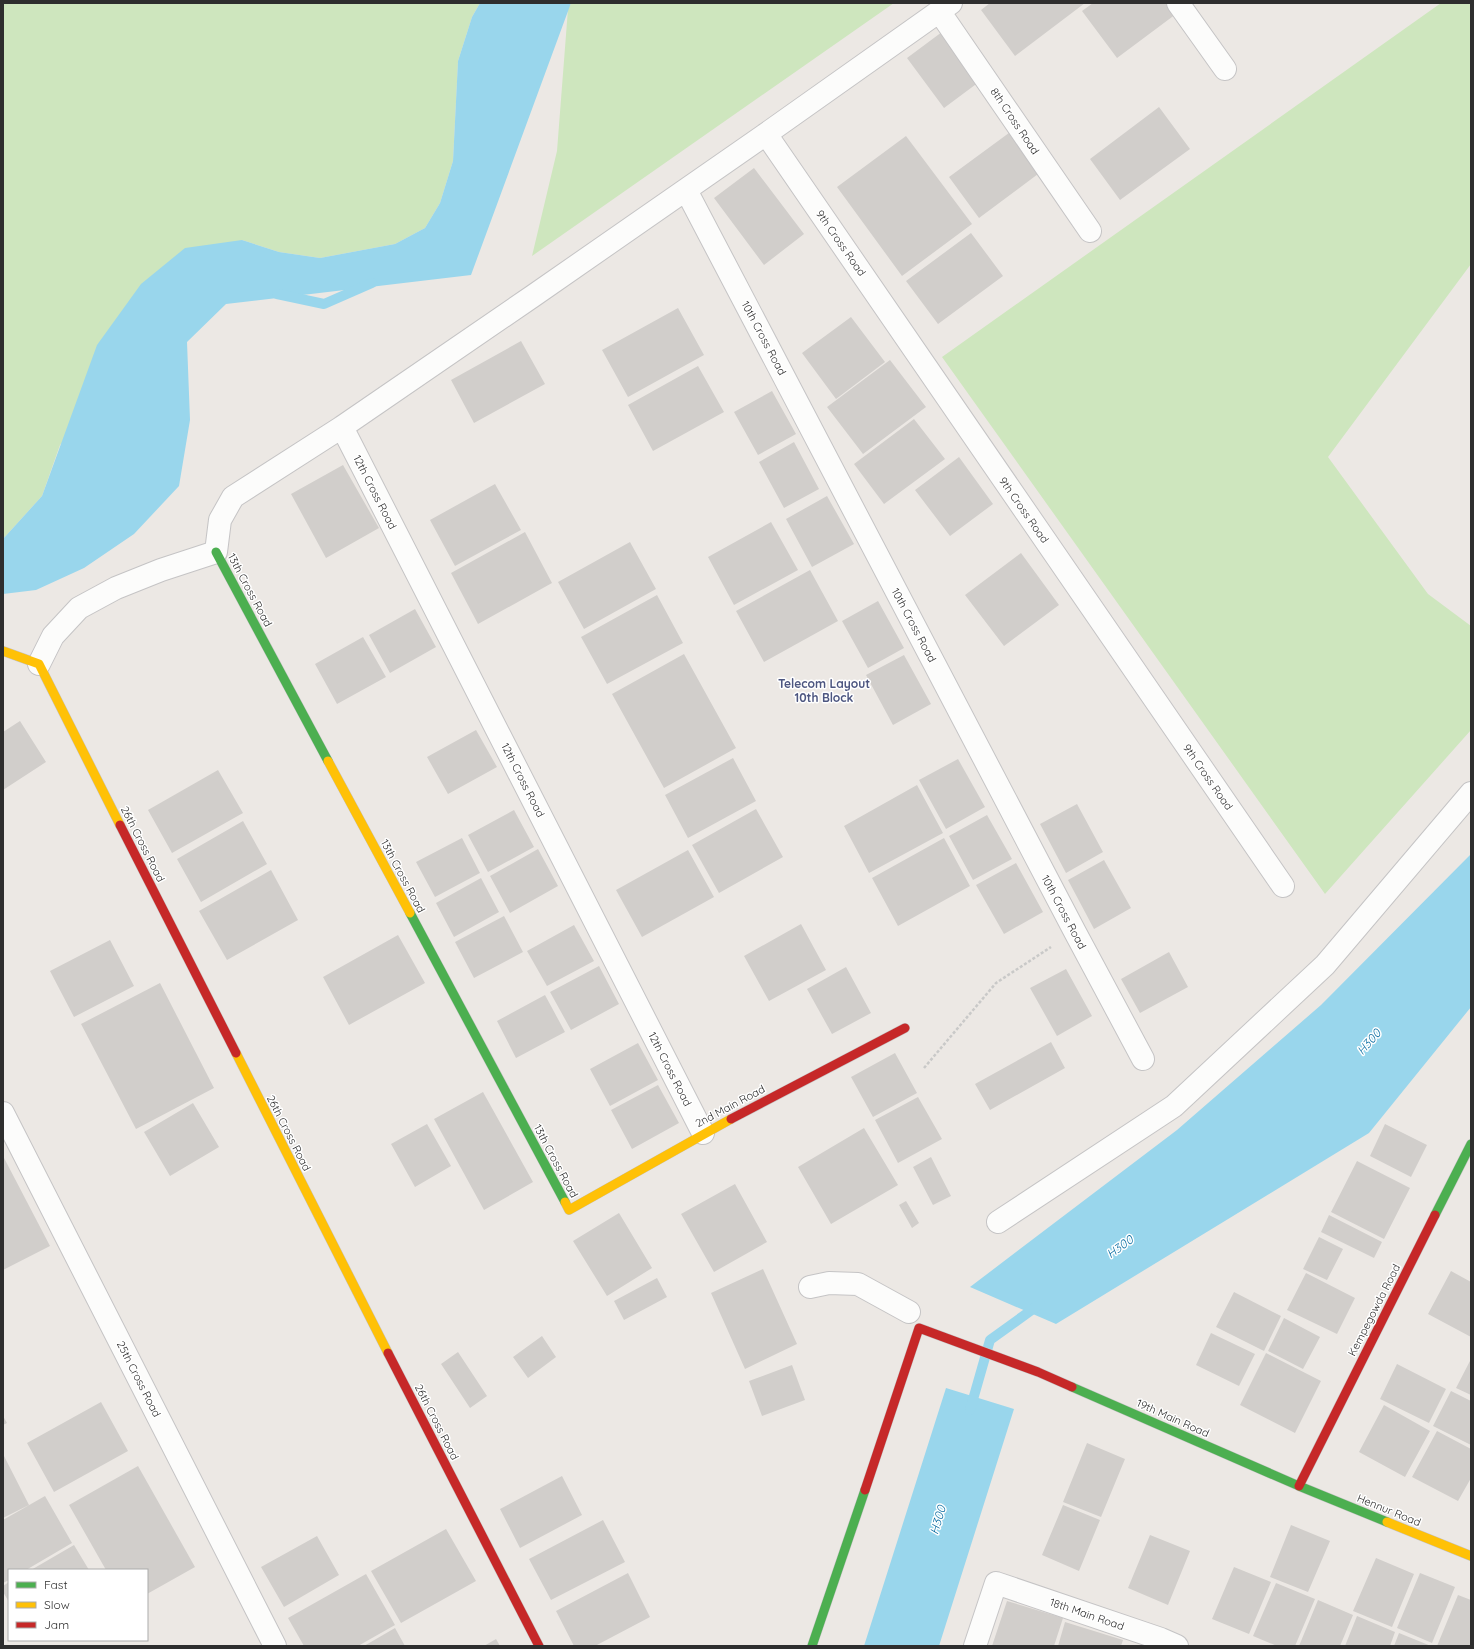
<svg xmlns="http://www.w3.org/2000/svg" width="1474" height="1649" viewBox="0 0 1474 1649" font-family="Quicksand,sans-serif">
<rect width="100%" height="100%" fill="#ece8e4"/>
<!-- green -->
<path fill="#cee6be" d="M3,3H480L472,17L458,61L453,161L440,203L425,228L395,244L320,258L279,252L242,240L60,445L42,496L3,539Z
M571,3H894L532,256L557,151L568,9Z
M1441,3H1471V264L1328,457L1428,594L1471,626V730L1325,894L942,357Z"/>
<!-- water -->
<path fill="#99d6ec" d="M480,3H571L471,275L226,304L187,342L190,420L179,486L134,534L84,568L36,590L3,594V539L42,496L97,345L141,284L185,248L242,240L279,252L320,258L395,244L425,228L440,203L453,161L458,61L472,17Z
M1471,854V1007L1369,1133L1056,1324L970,1287L1177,1130L1321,1005Z
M946,1388L1014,1409L939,1646H864Z"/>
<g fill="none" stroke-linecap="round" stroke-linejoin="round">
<!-- stream -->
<path stroke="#99d6ec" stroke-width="10" d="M277,294L324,304L372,283
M970,1410L990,1340L1040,1304"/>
</g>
<!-- building -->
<path fill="#d1cecb" d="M990,3H1085L1015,56L981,10Z
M1093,3H1167L1176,14L1117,58L1082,11Z
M946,29L983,79L944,108L907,58Z
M1159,107L1190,149L1120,200L1090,159Z
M1013,130L1042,171L979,218L949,177Z
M906,136L972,224L902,276L837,187Z
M754,168L804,234L764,265L714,198Z
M971,233L1003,276L938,324L906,281Z
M678,308L704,355L628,397L602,350Z
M851,317L885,362L836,399L802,353Z
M521,341L545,384L474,423L451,380Z
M890,360L926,407L863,454L827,407Z
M698,366L724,412L653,451L628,405Z
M772,391L796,434L758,455L734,412Z
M914,419L945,459L884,504L854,464Z
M794,442L819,489L784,508L759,462Z
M959,457L993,504L950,536L915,490Z
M343,465L379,528L326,558L291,494Z
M495,484L521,530L455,566L430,520Z
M827,496L854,544L812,567L786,519Z
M771,522L798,570L734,605L708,557Z
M525,532L552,583L478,624L451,573Z
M630,542L656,589L584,629L558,582Z
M1021,553L1059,605L1004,646L965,595Z
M810,570L838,621L764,662L736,611Z
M657,595L683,643L607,684L581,637Z
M878,601L904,648L868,668L842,621Z
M415,609L436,647L390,673L369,635Z
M363,637L386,677L337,704L315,664Z
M684,654L736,748L664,788L612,694Z
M904,655L931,704L893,725L866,675Z
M20,721L46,762L3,790V732Z
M476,730L497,767L448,794L427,757Z
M733,758L756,801L688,838L665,795Z
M958,759L985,807L946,829L919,780Z
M218,770L243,813L172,853L148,810Z
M917,785L943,833L869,873L844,826Z
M1077,804L1103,852L1066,873L1040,824Z
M756,809L783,857L719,893L692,845Z
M514,810L534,847L488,872L468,835Z
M987,815L1012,859L973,880L949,836Z
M243,821L267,864L201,902L177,859Z
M462,838L480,873L435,897L416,862Z
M944,838L970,886L898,926L872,878Z
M538,849L558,886L510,913L490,876Z
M688,850L714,897L642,937L616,890Z
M1104,860L1131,908L1094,929L1068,880Z
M1016,863L1043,912L1004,934L976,885Z
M271,870L298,920L227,960L199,911Z
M481,878L499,912L454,937L436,903Z
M504,916L523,952L474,978L455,942Z
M801,924L826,970L769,1001L744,956Z
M574,925L594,961L547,986L527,951Z
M398,935L425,983L349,1025L323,977Z
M110,940L134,986L74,1017L50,971Z
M1169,952L1188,987L1140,1013L1121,979Z
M599,966L619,1004L571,1030L550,992Z
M846,967L871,1013L832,1034L807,989Z
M1066,969L1092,1016L1057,1036L1030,988Z
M160,983L214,1088L136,1129L81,1024Z
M545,995L565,1032L516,1058L497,1021Z
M1051,1042L1065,1068L990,1110L975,1084Z
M638,1043L658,1080L610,1106L590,1069Z
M895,1053L917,1093L873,1117L851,1077Z
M658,1085L679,1123L632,1149L611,1110Z
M483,1092L533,1182L484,1210L434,1119Z
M918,1097L942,1139L898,1163L875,1120Z
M193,1103L219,1147L170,1176L144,1132Z
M427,1124L451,1166L415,1187L391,1144Z
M1385,1124L1427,1145L1411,1177L1370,1156Z
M864,1128L898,1185L831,1224L798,1167Z
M3,1156L50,1246L3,1270Z
M931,1157L951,1196L933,1205L913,1167Z
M1357,1161L1410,1188L1384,1239L1331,1212Z
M735,1184L767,1242L714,1272L681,1214Z
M906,1201L919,1223L912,1228L899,1205Z
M619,1213L652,1268L607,1296L573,1241Z
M1329,1215L1382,1242L1374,1258L1321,1232Z
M1319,1237L1343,1249L1327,1280L1303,1269Z
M763,1269L797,1344L745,1369L711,1293Z
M1451,1271L1471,1282V1337L1428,1314Z
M1306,1273L1355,1298L1337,1334L1287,1310Z
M657,1278L667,1297L624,1320L614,1301Z
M1234,1292L1281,1316L1264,1351L1216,1327Z
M1284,1318L1320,1337L1303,1369L1268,1351Z
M1211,1333L1255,1354L1239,1386L1196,1365Z
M542,1336L556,1357L528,1378L513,1357Z
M458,1352L487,1396L470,1408L441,1364Z
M1266,1353L1321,1381L1295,1433L1240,1405Z
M1471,1359V1395L1456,1388Z
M1397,1364L1446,1389L1429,1423L1380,1399Z
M792,1365L805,1400L762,1416L749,1381Z
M1451,1391L1471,1401V1445L1433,1426Z
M101,1402L128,1451L54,1492L27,1443Z
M1384,1405L1430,1431L1405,1477L1359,1452Z
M3,1416L7,1423L3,1425Z
M1437,1431L1471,1449V1478L1458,1501L1412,1477Z
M1087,1443L1125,1459L1101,1517L1063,1502Z
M3,1454L29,1505L3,1518Z
M138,1466L195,1567L147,1594V1570H106L69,1505Z
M562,1476L582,1515L520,1548L500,1509Z
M45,1496L72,1543L26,1570H9V1580L3,1583V1520Z
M1063,1505L1100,1520L1079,1571L1042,1555Z
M603,1520L625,1562L551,1600L529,1559Z
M1291,1525L1330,1541L1308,1592L1270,1577Z
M446,1529L476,1581L401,1623L371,1571Z
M1150,1535L1190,1551L1168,1605L1128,1588Z
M317,1536L339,1575L284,1607L261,1567Z
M74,1545L89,1570H31Z
M1376,1558L1414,1574L1392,1627L1353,1611Z
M1234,1567L1271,1582L1249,1634L1212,1619Z
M628,1573L650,1617L595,1646H574L556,1611Z
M1420,1573L1455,1587L1432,1643L1397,1628Z
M366,1574L395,1625L358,1646H304L288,1618Z
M9,1582V1602L3,1592V1586Z
M1276,1583L1315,1599L1295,1646H1277L1253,1636Z
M1458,1595L1471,1600V1646H1437Z
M1318,1600L1353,1615L1340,1646H1299Z
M1007,1601L1063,1618L1054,1646H992Z
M1357,1616L1395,1632L1390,1646H1345Z
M1065,1622L1123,1640L1121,1646H1058Z
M395,1628L405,1646H364Z
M1399,1633L1431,1646H1394Z
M496,1639L500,1646H484Z"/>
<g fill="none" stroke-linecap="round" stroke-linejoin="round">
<!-- street casing -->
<g stroke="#c5c4c5" stroke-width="24">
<path id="street" d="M1178,3L1225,69
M939,11L1090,231
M766,134L1283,886
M686,190L1075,932L1143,1059
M342,427L703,1133
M39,664L53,636L79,608L116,588L161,570L216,552L220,520L233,497L342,427L533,296L766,134L951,3
M3,1113L275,1646
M998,1222L1174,1106L1325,965L1471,793
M810,1287L829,1283L858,1284L909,1312
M975,1646L996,1583L1161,1639L1177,1646"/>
</g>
<!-- fast casing -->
<g stroke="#c5c4c5" stroke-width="10">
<path id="fast" d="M216,552L328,761
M410,913L565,1202
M1435,1215L1471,1144
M1072,1387L1299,1486L1387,1522
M812,1646L865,1490"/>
</g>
<!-- slow casing -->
<g stroke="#c5c4c5" stroke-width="10">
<path id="slow" d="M3,651L39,664L120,825
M328,761L410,913
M236,1053L388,1353
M565,1202L569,1210L731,1119
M1387,1522L1471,1556"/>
</g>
<!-- jam casing -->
<g stroke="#c5c4c5" stroke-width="10">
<path id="jam" d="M120,825L236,1053
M731,1119L905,1028
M388,1353L539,1646
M1299,1486L1435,1215
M865,1490L919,1328L1038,1372L1072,1387"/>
</g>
<!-- path -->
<path stroke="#c9c9c8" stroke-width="2.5" stroke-dasharray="3 2" stroke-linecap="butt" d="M924,1068L996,983L1051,947"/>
<!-- street -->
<use href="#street" stroke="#fcfcfb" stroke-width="22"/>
<!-- fast -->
<use href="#fast" stroke="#4caf50" stroke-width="9"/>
<!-- slow -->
<use href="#slow" stroke="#ffc107" stroke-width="9"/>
<!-- jam -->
<use href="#jam" stroke="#c62828" stroke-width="9"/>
</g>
<g text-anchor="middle" stroke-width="3" stroke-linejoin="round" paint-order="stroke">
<!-- street labels -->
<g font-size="11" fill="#2e2e2e" stroke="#fff">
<text transform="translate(1015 121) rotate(56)" y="4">8th Cross Road</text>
<text transform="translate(841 243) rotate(55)" y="4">9th Cross Road</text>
<text transform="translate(764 338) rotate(62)" y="4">10th Cross Road</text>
<text transform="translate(375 492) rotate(63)" y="4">12th Cross Road</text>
<text transform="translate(1024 510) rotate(55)" y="4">9th Cross Road</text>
<text transform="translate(250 590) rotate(62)" y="4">13th Cross Road</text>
<text transform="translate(914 625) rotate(62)" y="4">10th Cross Road</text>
<text transform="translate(1208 777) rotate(55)" y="4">9th Cross Road</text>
<text transform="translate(523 780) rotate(63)" y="4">12th Cross Road</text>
<text transform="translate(143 844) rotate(63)" y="4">26th Cross Road</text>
<text transform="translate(403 876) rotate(62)" y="4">13th Cross Road</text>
<text transform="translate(1064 912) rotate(62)" y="4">10th Cross Road</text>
<text transform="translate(670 1069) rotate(63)" y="4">12th Cross Road</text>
<text transform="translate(730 1106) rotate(-28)" y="4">2nd Main Road</text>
<text transform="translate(289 1133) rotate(63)" y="4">26th Cross Road</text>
<text transform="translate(556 1161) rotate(62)" y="4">13th Cross Road</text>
<text transform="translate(1374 1310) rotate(-63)" y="4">Kempegowda Road</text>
<text transform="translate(139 1379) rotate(63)" y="4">25th Cross Road</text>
<text transform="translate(1173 1418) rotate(24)" y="4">19th Main Road</text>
<text transform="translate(437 1422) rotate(63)" y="4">26th Cross Road</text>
<text transform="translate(1389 1510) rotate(22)" y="4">Hennur Road</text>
<text transform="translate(1087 1614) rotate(19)" y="4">18th Main Road</text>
</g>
<!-- neighbourhood labels -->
<g font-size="12" font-weight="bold" fill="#4d5680" stroke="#fff">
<text x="824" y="688">Telecom Layout<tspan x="824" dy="14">10th Block</tspan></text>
</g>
<!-- water labels -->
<g font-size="12" font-style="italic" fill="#0d6fa3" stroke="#fff">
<text transform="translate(1369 1042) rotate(-49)" y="4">H300</text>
<text transform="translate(1120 1247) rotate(-36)" y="4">H300</text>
<text transform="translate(938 1520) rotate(-74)" y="4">H300</text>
</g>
</g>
<!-- border -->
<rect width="1474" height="1649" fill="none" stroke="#2e2e2e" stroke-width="8"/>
<!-- legend -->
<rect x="8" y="1569" width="140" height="72" fill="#ffffff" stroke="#ababab"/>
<rect x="16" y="1582" width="20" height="6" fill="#4caf50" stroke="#ababab"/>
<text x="44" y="1589" font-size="12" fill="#2e2e2e">Fast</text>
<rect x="16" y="1602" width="20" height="6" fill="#ffc107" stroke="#ababab"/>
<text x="44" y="1609" font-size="12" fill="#2e2e2e">Slow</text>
<rect x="16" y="1622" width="20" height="6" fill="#c62828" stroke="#ababab"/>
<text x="44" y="1629" font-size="12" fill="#2e2e2e">Jam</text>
</svg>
